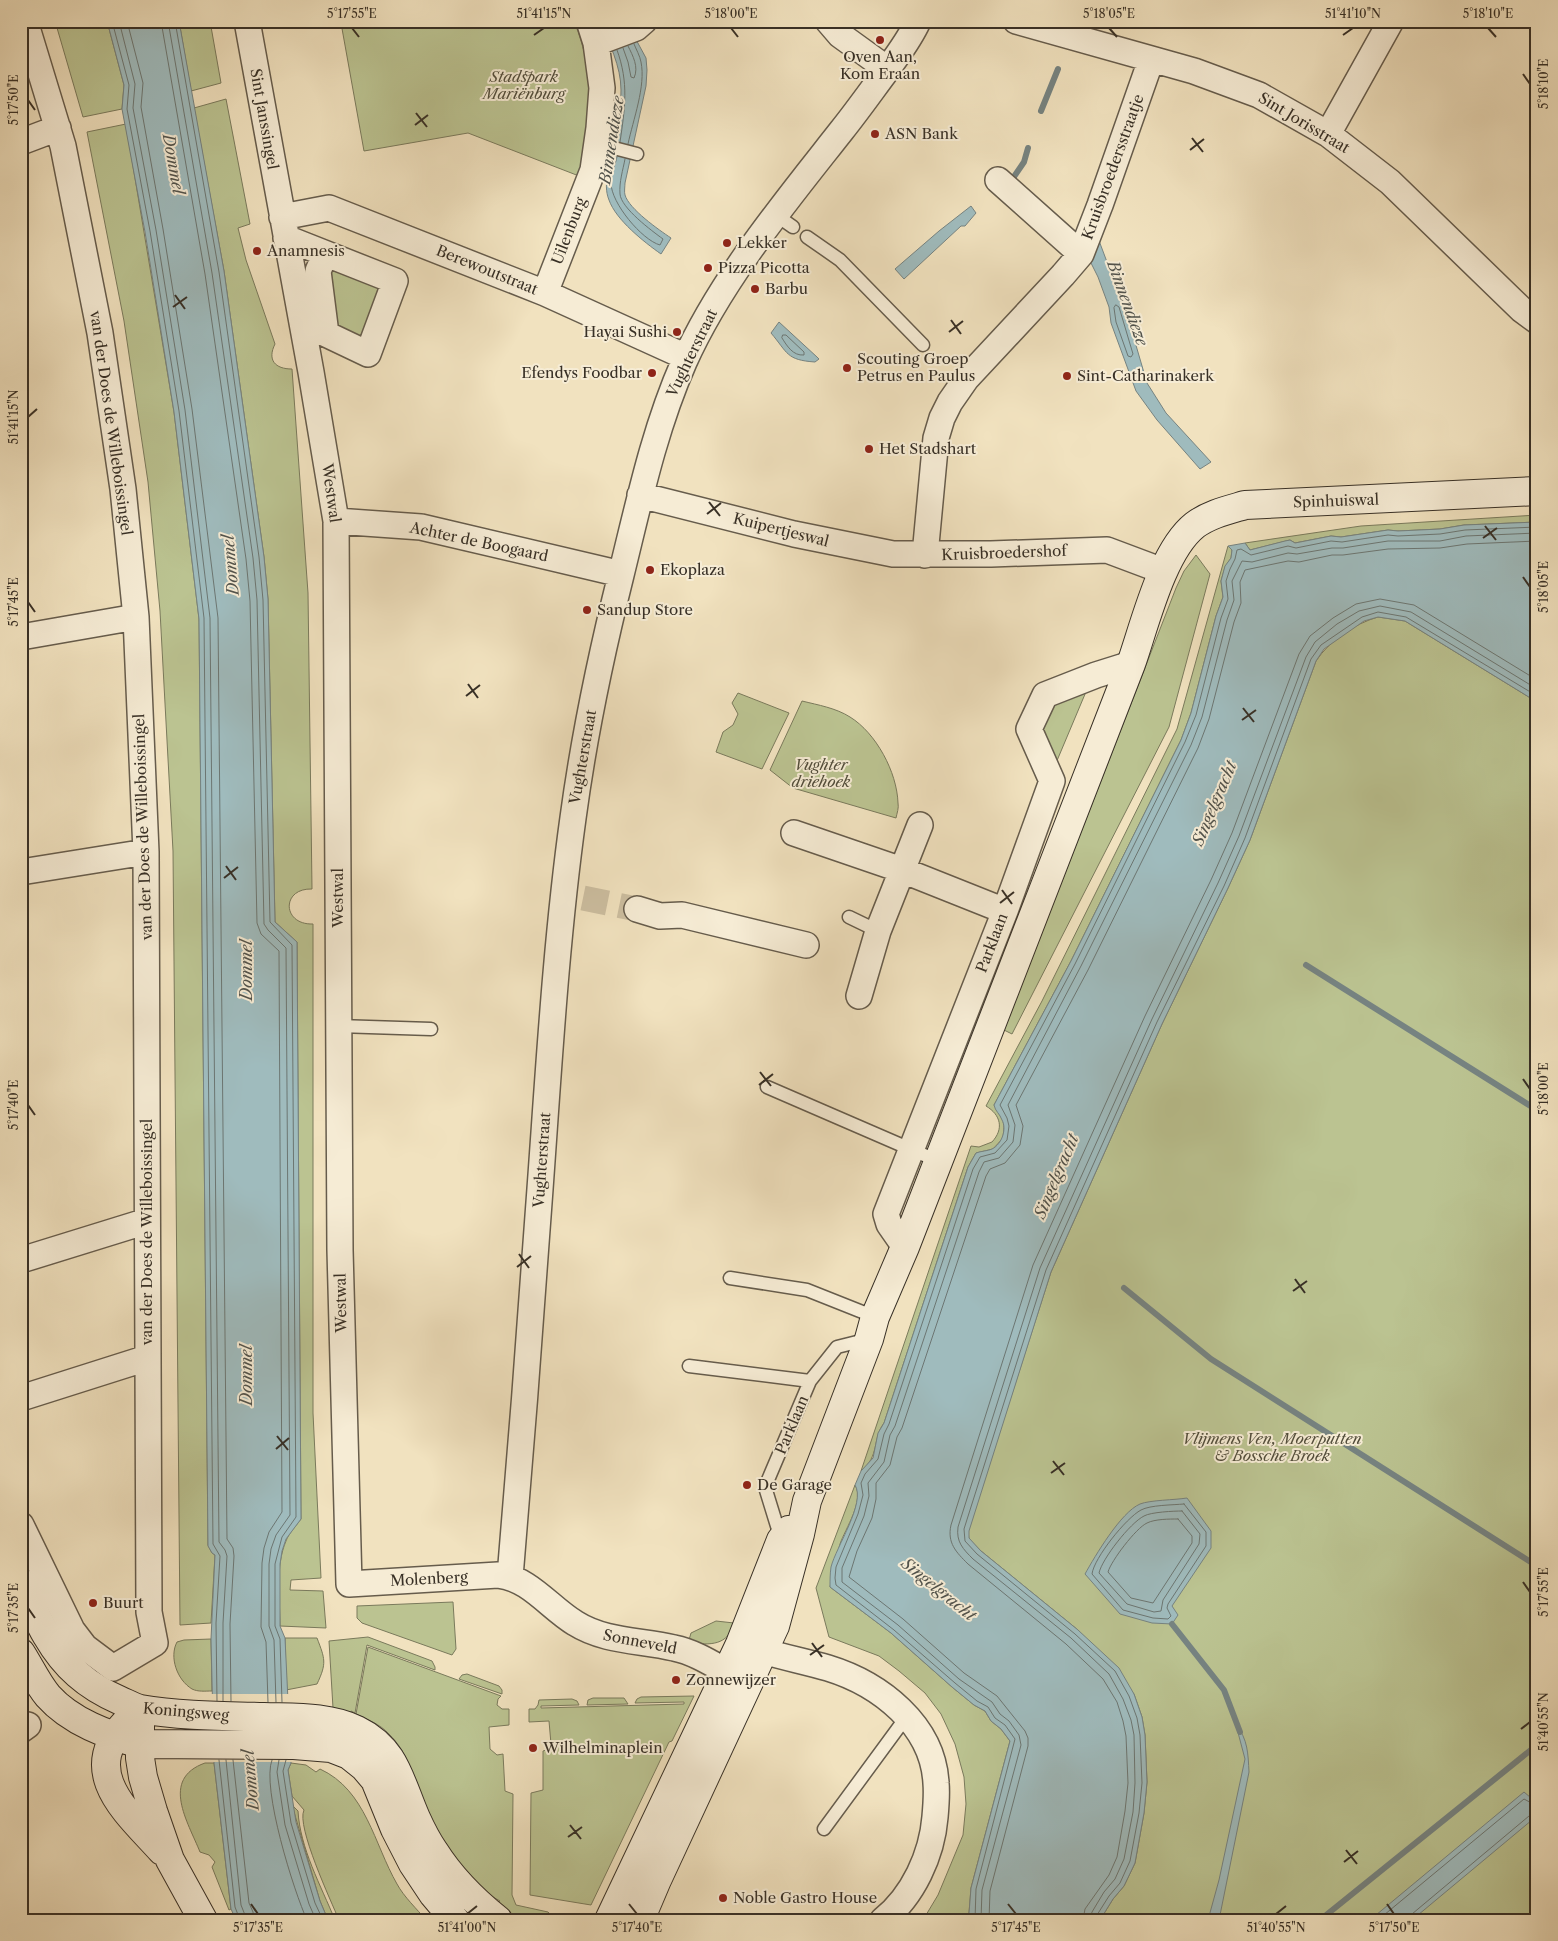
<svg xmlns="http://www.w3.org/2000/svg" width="1558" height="1941" viewBox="0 0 1558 1941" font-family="'Libre Caslon Text',serif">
<rect width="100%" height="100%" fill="#f1e2bf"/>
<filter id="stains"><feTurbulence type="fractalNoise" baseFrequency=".004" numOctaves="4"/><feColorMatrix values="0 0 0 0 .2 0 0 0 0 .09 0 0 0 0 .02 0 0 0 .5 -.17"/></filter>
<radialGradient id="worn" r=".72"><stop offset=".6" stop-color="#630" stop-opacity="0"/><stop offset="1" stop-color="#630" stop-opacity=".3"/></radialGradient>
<!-- green -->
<path fill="#bbc391" stroke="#7a7a5c" d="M55,21H107L124,85L122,109L83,117Z
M179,21H210L221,83L191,91Z
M352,21H574C597,77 590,119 579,176L468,133L364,151L341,23Z
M226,99L250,224L238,228L246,260L275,344C267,360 275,369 292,369L308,593L312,889C281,888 282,925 313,924V1413L321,1578L291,1580L290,1590L323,1591L326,1628L280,1626C280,1599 275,1567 286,1541C289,1533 296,1526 301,1519L297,942L275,922L268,599L264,557L224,271L194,108Z
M126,124L174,412L199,619L208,1545L212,1553L215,1555L211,1623L180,1625L173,851L160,611L148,482L124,321L87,132Z
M328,261L389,284L366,348L331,331Z
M1537,515V522L1464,525L1440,529L1398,531L1388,530L1341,537L1331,536L1295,543L1290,540L1250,550L1245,543L1361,526Z
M1228,546L1232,550L1231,558L1225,567L1221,581L1223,597L1216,616L1191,713L1181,740L1071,961L994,1105L1003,1120L1004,1127L1003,1138L993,1149L976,1153L968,1167L884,1423C872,1439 880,1456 861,1471L971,1146L979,1147L992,1142C1004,1129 1001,1115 986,1106L1042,1001L1177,729Z
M1196,555L1210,574L1169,727L1012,1034L1004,1030L1176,588L1184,571Z
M1378,617L1405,621L1537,702V1920H1100L1113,1899L1124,1886L1135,1863L1144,1813L1147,1782L1145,1735L1142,1717L1134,1694L1078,1630L981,1551L969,1539L968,1531L1051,1272L1162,1024L1228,888L1250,840L1316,661C1330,640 1354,624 1378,617Z
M1088,687L1056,763L1040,735L1054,703Z
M738,693L789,713L762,769L716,752L723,732L733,725L738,714L732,703Z
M802,701C818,705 836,708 850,717C876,733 897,772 898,803C899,808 897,813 896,818L793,788L770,770Z
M855,1485C865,1500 845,1529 840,1544C836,1558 833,1573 830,1587L891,1633L952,1687L974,1705L985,1711L991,1721L1001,1729L1010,1741L971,1888L969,1913L970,1920H920L926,1915L938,1895L963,1835L966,1804L964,1777L955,1744L941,1714L925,1693L899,1671L879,1656L829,1637L816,1588Z
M453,1602L456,1649L452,1655L362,1623L357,1618V1606Z
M716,1621L734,1623C728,1646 710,1645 690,1643L689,1640L691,1633Z
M368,1637L432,1661L435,1667V1670L367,1645L355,1713L351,1711L350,1715L333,1708L329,1641Z
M285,1638H317C325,1659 327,1663 317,1684L286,1690Z
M211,1639L212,1691C205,1691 198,1692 192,1689C177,1680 169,1657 177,1642L184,1640Z
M368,1647L501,1696L498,1699L497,1705L502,1709H509V1725L489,1727L490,1749L497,1755L503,1754L505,1791L513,1794L512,1895L516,1905L548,1912L550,1914L546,1920H517L493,1905L500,1901C459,1880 436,1832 419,1791C410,1769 407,1752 389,1734C380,1724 368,1720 356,1714Z
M467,1674L499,1686L502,1690V1694L459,1679L462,1675Z
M694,1696L672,1741L669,1742L591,1905L530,1895L531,1793L543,1790V1751L546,1750L551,1744L549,1721L529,1722V1709H535L538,1705L539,1700L572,1699L577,1701L579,1705L541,1706V1708L684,1704V1702L635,1703L637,1699L641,1697Z
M593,1698H624L628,1704L587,1705L588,1700Z
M205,1763H214L231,1909L229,1910L212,1867L215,1862L209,1855L200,1852C188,1822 160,1779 205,1763Z
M291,1763L306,1765L316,1772L320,1769C366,1790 374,1844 397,1884C404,1897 417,1909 426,1920H339C331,1901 296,1826 304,1810L292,1796L288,1770Z
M292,1805L298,1811C300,1848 321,1886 335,1920H328L320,1901Z"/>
<!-- water -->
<path fill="#9fbbbd" stroke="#768381" d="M107,21H179L224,271L264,557L268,599L275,922L297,942L301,1519L286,1539L282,1551L280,1564V1626L285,1638L291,1763L288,1770L296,1822L320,1901L328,1920H236L231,1909L214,1763L211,1639L215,1555L212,1553L208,1546L199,619L174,412L145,232L122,109L124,85Z
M600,21H626L646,58L647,70L646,86L625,183C625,186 624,192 625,195C629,209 659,230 671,238L661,254C644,242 616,220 609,200C602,183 611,164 614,147C618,129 621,109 621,90C621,66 609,43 600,21Z
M971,206L976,213L965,226H961L904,279L895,269L939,231Z
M1098,238L1128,318L1147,383L1166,413L1211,462L1200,469L1157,420L1136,391L1111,323L1109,307L1098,277L1087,255Z
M779,322L817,357L819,359L815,362C786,360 788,353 771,333Z
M1537,522V702L1405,621L1378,617L1364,621L1324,649L1316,661L1250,840L1228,888L1162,1024L1051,1272L969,1531V1538L981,1551L1078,1630L1119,1668L1134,1694L1142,1717L1145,1735L1147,1782L1144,1813L1135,1863L1124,1886L1113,1899L1100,1920H970L969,1913L971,1888L1010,1741L1001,1729L991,1721L985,1711L974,1705L952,1687L891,1633L830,1587C830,1580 830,1574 831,1567C836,1547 866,1503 855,1485L861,1471L873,1458L878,1433L884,1423L968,1167L976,1153C981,1151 988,1151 992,1149C1002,1144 1007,1129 1002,1120C1000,1114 995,1111 994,1105L1071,961L1181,740L1191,713L1216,616L1223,597L1221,581L1225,566L1231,558L1232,550L1228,546L1245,543L1250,550L1285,541L1290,540L1295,543L1331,536L1341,537L1388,530L1398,531L1440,529L1464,525Z
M1187,1498L1211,1531V1548L1172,1606L1178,1615L1172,1624L1152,1623L1120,1614L1085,1574C1095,1556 1121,1512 1140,1504C1150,1500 1175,1500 1187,1498Z
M1236,1725C1248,1739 1248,1754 1249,1772L1219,1920H1208L1219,1880L1245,1759Z
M1524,1792L1537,1803V1823L1532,1820L1412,1920H1370Z"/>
<!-- pier -->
<path fill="#f1e2bf" d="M209,1694H289L293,1762H212Z"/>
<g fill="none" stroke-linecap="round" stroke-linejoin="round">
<!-- shore -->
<path stroke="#6c7672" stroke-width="1" d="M112,21L129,85L127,109L150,231L179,411L204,618L213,1544L220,1556L216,1623L217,1701
M119,21L135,84L133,108L156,230L185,410L210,618L219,1542L225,1550L227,1556L223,1623V1701
M127,21L143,83L141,107L163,229L192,409L218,618L227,1539L233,1548L234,1556L230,1624L231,1701
M161,21L205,274L246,559L250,601L257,923L261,934L279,951L282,1512L269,1532L264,1548L262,1563L261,1627L266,1642L268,1702
M168,21L212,273L253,558L257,600L264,924L268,930L286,948L290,1515L276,1535L271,1549L269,1564V1626L274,1640L276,1702
M175,21L219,272L259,557L263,600L270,922L292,945L296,1517L282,1537L275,1564V1626L280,1639L282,1702
M623,48L628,62L631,77L634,78C639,67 633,56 628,46
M617,50C629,83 625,108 620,142
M628,144C633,120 646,86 641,62C640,56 636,49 634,44
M617,157C615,165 611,175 611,183C611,203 642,240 660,245L663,239C652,231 621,208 620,194C619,182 623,170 625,159
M1116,305L1119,307L1133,354L1131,357L1128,356L1116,322L1114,308Z
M783,335H786L804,352V355C793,356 787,346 782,338Z
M1184,1504L1206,1532V1546L1168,1604L1167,1608L1171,1616L1168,1619L1153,1618L1123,1610L1092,1574C1094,1558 1126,1518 1141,1510C1150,1505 1173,1505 1184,1504Z
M1182,1511L1200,1534L1199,1544L1163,1600L1161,1611L1154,1612L1127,1604L1099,1573C1102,1559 1130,1523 1144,1516C1151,1512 1174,1511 1182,1511Z
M1178,1519L1192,1536V1543L1153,1603L1131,1598L1108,1572C1111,1561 1136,1528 1147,1523C1155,1519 1169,1519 1178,1519Z
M219,1760L235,1907L240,1920
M226,1760L241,1905L247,1920
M233,1760L249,1903L253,1912L254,1920
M272,1760C261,1787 294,1892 307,1920
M279,1760L277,1772L285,1825L309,1904L316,1920
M286,1760L283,1771L291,1823L315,1903L323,1920
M975,1920L976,1889L1015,1739L1005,1725L995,1718L988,1707L977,1701L955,1683L894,1630L836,1585L835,1578L836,1567L858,1514L863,1495L861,1483L865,1474L878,1459L884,1434L889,1424L973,1169L980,1157L995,1153L1007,1140L1009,1126L1007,1118L1000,1105L1075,964L1185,742L1196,715L1221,618L1228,599L1226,581L1230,569L1235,559L1237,550L1241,549L1251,555L1288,546L1296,548L1331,541L1342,542L1388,535L1398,536L1440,534L1465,530L1537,527
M981,1920L982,1890L1021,1745L1019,1735L1009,1721L1000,1714L992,1702L959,1679L898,1625L842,1582V1568L864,1516L869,1496L868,1483L884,1462L890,1435L895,1426L979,1172L984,1162L999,1158L1013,1142L1015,1125L1008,1105L1081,966L1191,745L1202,717L1227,620L1234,600L1232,581L1242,561L1252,562L1288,553L1297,554L1332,548H1343L1388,541H1440L1466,536L1537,533
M989,1920L990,1891L1028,1746V1738L1025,1731L997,1696L964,1673L903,1619L849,1577L857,1551L872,1518L876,1499V1483L890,1465L897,1437L902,1428L986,1176L990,1169L1005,1163L1020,1145L1023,1126L1016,1105L1088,970L1198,748L1209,719L1234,622L1241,603L1240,582L1245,570L1288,561L1299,562L1332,555H1343L1388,549L1440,548L1467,544L1537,541
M1083,1920L1085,1909L1109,1875L1117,1857L1125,1811L1128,1783L1126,1736L1123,1721L1117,1702L1103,1679L1066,1644L968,1564C956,1552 947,1543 951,1525L1033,1265L1145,1016L1211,880L1232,833L1299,654L1310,636L1333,618L1356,604L1380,599L1414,605L1537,680
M1090,1920L1092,1912L1104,1892L1115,1879L1124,1859L1133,1812L1135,1783L1134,1735L1131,1720L1123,1699L1109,1674L1071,1638L973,1559C963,1549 956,1542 958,1527L1040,1268L1152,1019L1218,883L1239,836L1306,657L1315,642L1337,624L1359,611L1380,606L1411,612L1537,689
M1096,1920L1097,1915L1109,1896L1120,1883L1130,1861L1139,1813L1142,1783L1140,1735L1137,1718L1129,1696L1115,1671L1075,1634L977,1554L965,1541L964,1529L1046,1270L1157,1022L1224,886L1245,838L1311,659L1321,645L1362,617L1378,612L1406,617L1537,696
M1378,1920L1524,1799L1537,1806
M1410,1920L1412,1914L1529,1816L1537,1817"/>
<!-- stream -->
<path stroke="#768381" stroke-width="6" d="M1041,111L1058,69
M1009,184L1024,162L1028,148
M1306,965L1537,1110
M1124,1288L1211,1359L1537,1566
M1172,1624L1224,1690L1240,1732
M1320,1920L1537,1745"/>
<!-- street-tunnel -->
<path stroke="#ccbea0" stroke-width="25" stroke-dasharray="25 12" stroke-linecap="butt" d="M583,898L637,909"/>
<!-- lane casing -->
<g stroke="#665c4c" stroke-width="15">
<path id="lane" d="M596,145L610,147L637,154
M776,215L793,227
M807,237L840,260L923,345
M849,917L878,931
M338,1026L431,1029
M767,1087L938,1161
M730,1278L807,1290L875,1317
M689,1366L810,1381
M781,1539L765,1487L810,1381L837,1347L869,1339
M824,1829L907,1716"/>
</g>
<!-- street casing -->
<g stroke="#665c4c" stroke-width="28">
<path id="street" d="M247,21L311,372L336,521L340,1250L349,1584L498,1575C529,1578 550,1608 575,1623C605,1642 641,1640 674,1648C699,1653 721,1670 744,1681
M828,21L840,35L887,69
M1016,21L1194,71L1259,95L1328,134L1390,182L1522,310L1537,321
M596,43L636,28L644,21
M1328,134L1391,21
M21,142L58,128
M998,180L1081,254
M282,217L329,208L545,293L686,357
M286,238L395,281L368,354L326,334L318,271L325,255
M545,293L593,170L599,128L602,88L596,43L589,21
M640,495L794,534L893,554H991L1107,550L1163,571
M336,521L421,527L621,574
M925,555L936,438L942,418L950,402L966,379L1063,275L1081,254L1100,205L1151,60
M21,637L136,617
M794,833L902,870L1005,911
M21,872L146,852
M637,909L660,916L682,915L806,945
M859,996L878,931L920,825
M905,1247L889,1224L886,1214L1005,911L1052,781L1029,729L1045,695L1096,675L1131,664
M21,1260L147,1221
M21,1398L147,1358
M21,1525L72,1630L85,1647L113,1668L155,1643L149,1612L146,852L136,617L123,489L100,333L63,146L25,21
M510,1577C521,1448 531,1318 540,1189C549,1065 556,941 573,818C584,736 601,655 621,575C639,502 654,430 684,362C721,279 787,200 842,130C858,110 872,90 887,70C898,54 910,39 918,21
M744,1645C772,1655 800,1660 828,1668C880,1684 933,1725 936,1783C937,1794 936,1806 935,1817C932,1855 913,1896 883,1920
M21,1730L28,1725"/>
</g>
<!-- secondary casing -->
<g stroke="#383026" stroke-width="30">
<path id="secondary" d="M21,1582C30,1600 37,1620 47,1636C65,1667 87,1686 119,1700C126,1703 133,1707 140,1709C179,1716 224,1716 264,1717C295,1718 328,1716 357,1730C396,1749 400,1782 416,1818C421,1829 427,1841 434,1851C451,1878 473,1900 498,1920
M21,1653C30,1667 37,1683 48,1696C71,1722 108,1735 140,1744L294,1745L331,1748L349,1755L364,1767L375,1780L395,1829L413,1864L433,1894L455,1920
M126,1722C78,1773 127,1812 162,1851
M140,1725V1758L143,1777L153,1811L170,1860L203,1920
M609,1920L740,1644L781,1540L789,1530
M640,1920L657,1880L775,1626L800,1534L807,1501L869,1339L875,1317L905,1247L1131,664C1145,624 1162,551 1195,525C1210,514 1228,510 1245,505L1537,491"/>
</g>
<!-- lane -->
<use href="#lane" stroke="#f6ecd5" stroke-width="12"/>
<!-- street -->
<use href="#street" stroke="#f6ecd5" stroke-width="25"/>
<!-- secondary -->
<use href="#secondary" stroke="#f6ecd5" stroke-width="28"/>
</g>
<!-- ticks -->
<path fill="none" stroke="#383026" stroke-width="2" d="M352,28L359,37M731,28L738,37M1109,28L1117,37M1488,28L1496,37M534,35L544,28M1343,35L1353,28M1523,74L1530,84M28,100L35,110M416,113L427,127M415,125L428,115M1192,138L1203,152M1190,150L1204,139M175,295L185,309M173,307L187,297M951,320L961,334M949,332L963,321M28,417L37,409M709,502L720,516M707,514L721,503M1485,526L1496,540M1483,538L1497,528M1523,577L1530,587M28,602L35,612M468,684L478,698M466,696L480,685M1243,708L1254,722M1242,720L1256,710M226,866L236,880M224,878L238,867M1002,890L1012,904M1000,903L1014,892M760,1072L771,1086M1523,1079L1530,1089M759,1085L773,1074M28,1105L35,1115M519,1254L529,1268M517,1267L531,1256M1295,1279L1305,1293M1293,1291L1307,1281M277,1436L288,1450M276,1449L289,1438M1053,1461L1064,1475M1051,1473L1065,1463M1523,1582L1530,1592M28,1608L35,1618M812,1643L822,1657M810,1655L824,1645M1521,1729L1530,1722M570,1825L581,1839M568,1837L582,1827M1346,1850L1357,1864M1344,1862L1358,1851M251,1904L258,1914M629,1904L637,1914M1008,1904L1016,1914M1387,1904L1394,1914M467,1914L477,1906M1276,1914L1286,1906"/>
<!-- markers -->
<g fill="#8f2418" stroke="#f6ecd5" stroke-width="2">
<circle cx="880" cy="40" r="5"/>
<circle cx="875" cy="134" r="5"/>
<circle cx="727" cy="243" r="5"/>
<circle cx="257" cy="251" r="5"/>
<circle cx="708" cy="268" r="5"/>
<circle cx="755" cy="289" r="5"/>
<circle cx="677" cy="332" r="5"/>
<circle cx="847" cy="368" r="5"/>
<circle cx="652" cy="373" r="5"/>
<circle cx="1067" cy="376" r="5"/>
<circle cx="869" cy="449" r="5"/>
<circle cx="650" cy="570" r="5"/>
<circle cx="587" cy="610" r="5"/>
<circle cx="747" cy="1485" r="5"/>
<circle cx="93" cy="1603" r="5"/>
<circle cx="676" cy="1680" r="5"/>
<circle cx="533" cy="1748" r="5"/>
<circle cx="723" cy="1898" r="5"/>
</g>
<g text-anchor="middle" stroke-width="4" stroke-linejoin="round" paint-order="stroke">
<!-- poi labels -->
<g font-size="15" fill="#383026" stroke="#f6ecd5" text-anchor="start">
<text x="880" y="62" text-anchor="middle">Oven Aan,<tspan x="880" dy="17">Kom Eraan</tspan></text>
<text x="885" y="139">ASN Bank</text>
<text x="737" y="248">Lekker</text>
<text x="267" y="256">Anamnesis</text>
<text x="718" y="273">Pizza Picotta</text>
<text x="765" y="294">Barbu</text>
<text x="667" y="337" text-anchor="end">Hayai Sushi</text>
<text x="857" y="364">Scouting Groep<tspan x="857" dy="17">Petrus en Paulus</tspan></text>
<text x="642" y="378" text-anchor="end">Efendys Foodbar</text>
<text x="1077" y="381">Sint-Catharinakerk</text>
<text x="879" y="454">Het Stadshart</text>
<text x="660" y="575">Ekoplaza</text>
<text x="597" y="615">Sandup Store</text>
<text x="757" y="1490">De Garage</text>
<text x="103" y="1608">Buurt</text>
<text x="686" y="1685">Zonnewijzer</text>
<text x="543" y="1753">Wilhelminaplein</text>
<text x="733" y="1903">Noble Gastro House</text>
</g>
<!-- park labels -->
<g font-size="15" font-style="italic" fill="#524d3b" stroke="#f6ecd5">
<text x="524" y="82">Stadspark<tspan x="524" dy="17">Mariënburg</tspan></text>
<text x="821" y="770">Vughter<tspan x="821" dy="17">driehoek</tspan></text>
<text x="1272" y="1444">Vlijmens Ven, Moerputten<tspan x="1272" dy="17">&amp; Bossche Broek</tspan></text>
</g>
<!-- street labels -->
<g font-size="15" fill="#383026" stroke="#f6ecd5">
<text transform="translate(264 119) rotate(80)" y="5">Sint Janssingel</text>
<text transform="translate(1304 123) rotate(31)" y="5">Sint Jorisstraat</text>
<text transform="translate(1113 167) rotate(-70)" y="5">Kruisbroedersstraatje</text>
<text transform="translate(569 231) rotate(-69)" y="5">Uilenburg</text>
<text transform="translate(487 270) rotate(22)" y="5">Berewoutstraat</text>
<text transform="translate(692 353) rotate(-64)" y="5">Vughterstraat</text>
<text transform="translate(111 423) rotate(82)" y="5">van der Does de Willeboissingel</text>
<text transform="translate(331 493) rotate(82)" y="5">Westwal</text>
<text transform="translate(1336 501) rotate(-2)" y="5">Spinhuiswal</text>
<text transform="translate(781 530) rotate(14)" y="5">Kuipertjeswal</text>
<text transform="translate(479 542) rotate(12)" y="5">Achter de Boogaard</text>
<text transform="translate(1004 553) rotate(-2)" y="5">Kruisbroedershof</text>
<text transform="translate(583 757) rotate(-80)" y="5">Vughterstraat</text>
<text transform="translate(143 827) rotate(-92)" y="5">van der Does de Willeboissingel</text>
<text transform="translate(338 898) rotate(-90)" y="5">Westwal</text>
<text transform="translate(992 943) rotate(-69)" y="5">Parklaan</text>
<text transform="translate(542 1160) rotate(-86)" y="5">Vughterstraat</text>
<text transform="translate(147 1232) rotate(-90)" y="5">van der Does de Willeboissingel</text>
<text transform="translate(341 1303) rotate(-91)" y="5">Westwal</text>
<text transform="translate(792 1425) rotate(-67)" y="5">Parklaan</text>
<text transform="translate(429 1579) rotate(-3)" y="5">Molenberg</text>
<text transform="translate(640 1642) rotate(11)" y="5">Sonneveld</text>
<text transform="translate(186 1712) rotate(5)" y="5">Koningsweg</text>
</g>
<!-- water labels -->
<g font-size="16" font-style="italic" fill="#52534c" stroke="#f6ecd5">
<text transform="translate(611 140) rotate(-81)" y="6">Binnendieze</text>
<text transform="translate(174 164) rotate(80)" y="6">Dommel</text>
<text transform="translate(1128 303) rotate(70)" y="6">Binnendieze</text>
<text transform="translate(230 565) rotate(-95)" y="6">Dommel</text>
<text transform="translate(1214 803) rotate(-67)" y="6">Singelgracht</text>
<text transform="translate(246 970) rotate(-90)" y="6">Dommel</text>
<text transform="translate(1056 1176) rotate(-67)" y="6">Singelgracht</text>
<text transform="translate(246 1375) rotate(-90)" y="6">Dommel</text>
<text transform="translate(939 1589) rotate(39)" y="6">Singelgracht</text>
<text transform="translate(250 1780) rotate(-95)" y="6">Dommel</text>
</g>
</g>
<!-- margin -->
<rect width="1558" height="1941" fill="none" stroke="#f1e2bf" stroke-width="55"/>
<rect x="28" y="28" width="1502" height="1886" fill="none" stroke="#383026" stroke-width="2"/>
<g font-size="12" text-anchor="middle" fill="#383026">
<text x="352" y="18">5°17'55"E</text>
<text x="544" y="18">51°41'15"N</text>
<text x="731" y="18">5°18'00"E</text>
<text x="1109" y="18">5°18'05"E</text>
<text x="1353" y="18">51°41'10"N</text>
<text x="1488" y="18">5°18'10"E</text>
<text transform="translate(1544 84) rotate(-90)" y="4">5°18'10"E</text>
<text transform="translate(14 100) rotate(-90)" y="4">5°17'50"E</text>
<text transform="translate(14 417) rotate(-90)" y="4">51°41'15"N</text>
<text transform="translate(1544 587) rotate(-90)" y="4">5°18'05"E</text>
<text transform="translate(14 602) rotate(-90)" y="4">5°17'45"E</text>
<text transform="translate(1544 1089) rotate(-90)" y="4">5°18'00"E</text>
<text transform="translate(14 1105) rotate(-90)" y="4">5°17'40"E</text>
<text transform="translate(1544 1592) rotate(-90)" y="4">5°17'55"E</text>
<text transform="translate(14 1608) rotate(-90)" y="4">5°17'35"E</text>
<text transform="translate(1544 1722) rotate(-90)" y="4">51°40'55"N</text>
<text x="258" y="1932">5°17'35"E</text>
<text x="467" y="1932">51°41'00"N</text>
<text x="637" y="1932">5°17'40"E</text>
<text x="1016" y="1932">5°17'45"E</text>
<text x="1276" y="1932">51°40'55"N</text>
<text x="1394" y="1932">5°17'50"E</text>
</g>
<rect width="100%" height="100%" filter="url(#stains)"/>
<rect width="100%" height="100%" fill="url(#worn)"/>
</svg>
